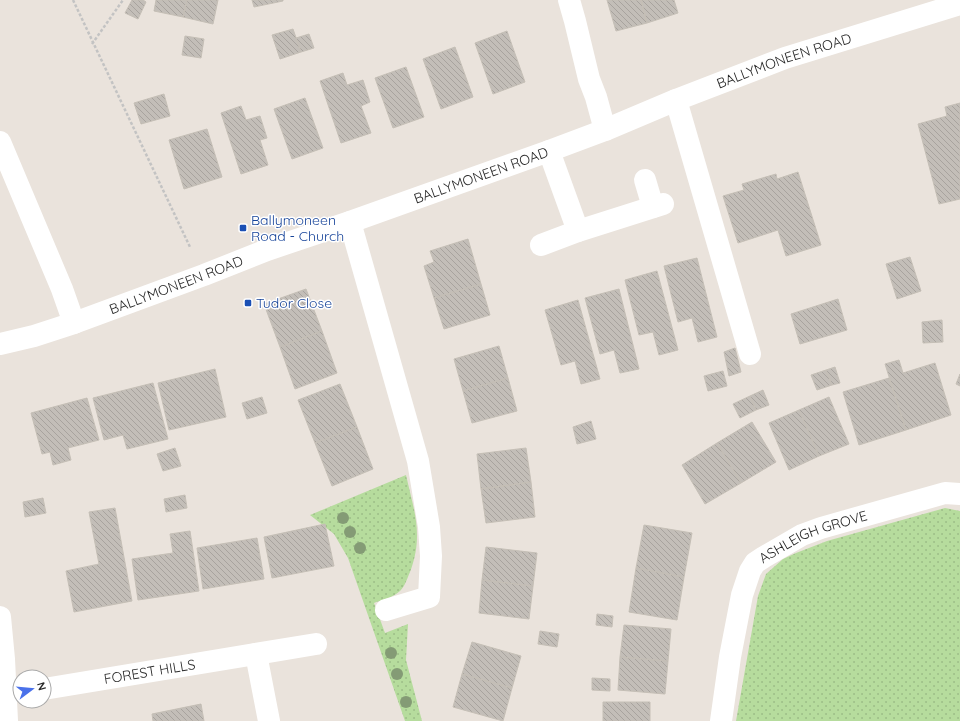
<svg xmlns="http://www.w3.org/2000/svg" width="960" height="721" viewBox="0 0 960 721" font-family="Quicksand,sans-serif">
<defs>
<pattern id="grass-dots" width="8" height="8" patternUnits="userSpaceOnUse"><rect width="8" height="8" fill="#b6dc9d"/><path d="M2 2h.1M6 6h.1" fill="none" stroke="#9cbd87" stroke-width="1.8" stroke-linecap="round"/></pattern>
<pattern id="building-back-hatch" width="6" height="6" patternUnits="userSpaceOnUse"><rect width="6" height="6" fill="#c3beb8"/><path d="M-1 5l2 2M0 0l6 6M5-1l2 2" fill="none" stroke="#a8a39e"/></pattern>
</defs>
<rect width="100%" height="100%" fill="#eae3dc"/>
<!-- grass -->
<path fill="url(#grass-dots)" d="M406,475C414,511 424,535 410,572C407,579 405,586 400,591C394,597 382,600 374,603L385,633L408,624L406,660L422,721H405L348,558L334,534L310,515Z
M945,508L960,511V721H736L758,596L766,574L783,559L796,553L827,541Z"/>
<!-- building -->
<path fill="url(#building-back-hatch)" stroke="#c5bfb6" d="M132,0H143L146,2L138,19L125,13Z
M156,0H187L183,17L154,11Z
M187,0H218L213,24L183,17Z
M252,0H283V1L254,7Z
M607,0H641L647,23L616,31Z
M641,0H674L678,13L647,23Z
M293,29L301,52L280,59L272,35Z
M507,31L525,82L493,94L475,43Z
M309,34L314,48L301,52L296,38Z
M185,36L204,39L201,58L182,55Z
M455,47L473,97L441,109L423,59Z
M406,67L424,117L393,128L375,78Z
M343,73L347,85L363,80L370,102L361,106L371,133L341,143L320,81Z
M164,94L170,116L141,124L134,103Z
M305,98L323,148L292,159L274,109Z
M960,103V199L939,204L918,124L947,116L945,107Z
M241,106L246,120L260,116L267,138L260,140L268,165L241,174L221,113Z
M207,129L222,177L184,189L169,140Z
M798,172L821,245L786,256L778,230L738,243L723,196L744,190L742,184L776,174L777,179Z
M468,239L481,284L434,298L424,266L434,262L430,251Z
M910,257L921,291L897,299L886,264Z
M697,258L717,337L698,342L692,318L678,322L664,266Z
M657,271L678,350L659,355L653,332L639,335L625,280Z
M481,284L490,315L444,329L434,298Z
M306,289L322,331L280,347L264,304Z
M619,289L639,369L620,373L614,350L600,354L585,298Z
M838,299L847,330L800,344L791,314Z
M578,300L600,379L581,384L575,361L561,365L545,310Z
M942,320L943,342L923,343L922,322Z
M322,331L337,373L295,389L280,347Z
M499,346L508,378L463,391L454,359Z
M735,348L741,372L729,376L724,352Z
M899,360L903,373L935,363L951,415L906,430L885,364Z
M835,367L840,383L832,385L826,370Z
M215,369L226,417L169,430L158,383Z
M826,370L832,385L817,390L811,375Z
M723,371L727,386L708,391L704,376Z
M960,374V386L956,384Z
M508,378L517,411L472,423L463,391Z
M889,378L906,430L859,445L843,392Z
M153,383L168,439L127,449L123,435L104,440L93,398Z
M340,384L357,427L315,443L298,400Z
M763,390L769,405L756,410L750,396Z
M750,396L756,410L740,418L733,404Z
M262,397L267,413L247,419L242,403Z
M829,397L849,444L819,456L799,410Z
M87,398L99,440L68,448L71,460L53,465L50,452L42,454L31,413Z
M799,410L819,456L789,470L769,423Z
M591,421L596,439L577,444L573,427Z
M752,422L776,462L741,483L717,443Z
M357,427L373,469L332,486L315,443Z
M717,443L741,483L705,504L682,465Z
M175,448L181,466L163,471L157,454Z
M526,448L531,482L481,489L477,454Z
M531,482L535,517L486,523L481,489Z
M185,495L187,508L166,512L164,499Z
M43,498L46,513L25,517L23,502Z
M115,508L132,601L74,612L66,571L99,564L89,512Z
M325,524L334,566L272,578L264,537Z
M644,525L692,533L684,577L636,568Z
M190,531L199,591L138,600L132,559L173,553L170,534Z
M257,538L264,579L203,589L197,548Z
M486,547L537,553L533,586L482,580Z
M636,568L684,577L677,620L629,612Z
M482,580L533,586L529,619L479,613Z
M597,614L613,616L612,627L596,625Z
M624,625L671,629L668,661L620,657Z
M540,631L559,634L557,647L538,644Z
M472,642L521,656L512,688L462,674Z
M620,657L668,661L665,694L618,690Z
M462,674L512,688L503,721L453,707Z
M592,678L610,679V691L592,690Z
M603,702H650V721H603Z
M201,704L204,721H153L152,714Z"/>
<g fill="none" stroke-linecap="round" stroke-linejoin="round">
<!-- path -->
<path stroke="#c3c3c3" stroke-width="2.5" stroke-dasharray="3 2" stroke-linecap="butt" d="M73,0L190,247
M92,44L123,0"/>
<!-- minor -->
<g stroke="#fff" stroke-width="22">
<path d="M569,0L575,21L589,79L596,97L605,130"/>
<path d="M676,100L750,354"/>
<path d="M0,142L62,289L74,323"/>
<path d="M549,151L578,231"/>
<path d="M645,180L653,207"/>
<path d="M350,222L418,461L429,527L431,556L429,597L386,610"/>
<path d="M541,245L578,231L663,204"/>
<path id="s1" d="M0,344L34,336L74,323L204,275L267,250L350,222L549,151L605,130L676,100L785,58L960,4"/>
<path d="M0,617L4,659L7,721"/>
<path d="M256,654L269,721"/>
<path id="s2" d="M44,689L316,644"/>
<path id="s3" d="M721,721L730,657L742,595L750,571L755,563L764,557L802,535L821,528L945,493L960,494"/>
</g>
</g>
<!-- trees -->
<g fill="#849b75">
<circle cx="343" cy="518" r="6"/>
<circle cx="350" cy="532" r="6"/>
<circle cx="360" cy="548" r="6"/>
<circle cx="391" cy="653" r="6"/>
<circle cx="397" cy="674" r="6"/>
<circle cx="406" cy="702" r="6"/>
</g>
<!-- markers -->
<g fill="#1a4fb4" stroke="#fff" stroke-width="1.5">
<rect x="239" y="224" width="8" height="8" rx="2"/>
<rect x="244" y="299" width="8" height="8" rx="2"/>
</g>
<g text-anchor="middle" stroke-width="3" stroke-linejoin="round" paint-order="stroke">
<!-- street labels -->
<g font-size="14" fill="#292929" stroke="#fff">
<text dy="5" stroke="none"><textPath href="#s1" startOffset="834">BALLYMONEEN ROAD</textPath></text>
<text dy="5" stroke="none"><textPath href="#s1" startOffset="510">BALLYMONEEN ROAD</textPath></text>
<text dy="5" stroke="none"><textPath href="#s1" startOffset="186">BALLYMONEEN ROAD</textPath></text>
<text dy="5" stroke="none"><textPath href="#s3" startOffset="227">ASHLEIGH GROVE</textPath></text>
<text dy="5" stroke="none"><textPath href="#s2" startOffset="107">FOREST HILLS</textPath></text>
</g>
<!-- transit labels -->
<g font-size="14" fill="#164399" stroke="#fff" text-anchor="start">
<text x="251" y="225">Ballymoneen<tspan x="251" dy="16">Road - Church</tspan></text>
<text x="256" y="308">Tudor Close</text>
</g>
</g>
<!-- north arrow -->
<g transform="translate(32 689) rotate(74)"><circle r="19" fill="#ffffff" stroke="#a9a9a9"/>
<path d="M0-3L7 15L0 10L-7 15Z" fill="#4a71ea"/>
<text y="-6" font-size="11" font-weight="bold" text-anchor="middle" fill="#292929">N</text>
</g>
</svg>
